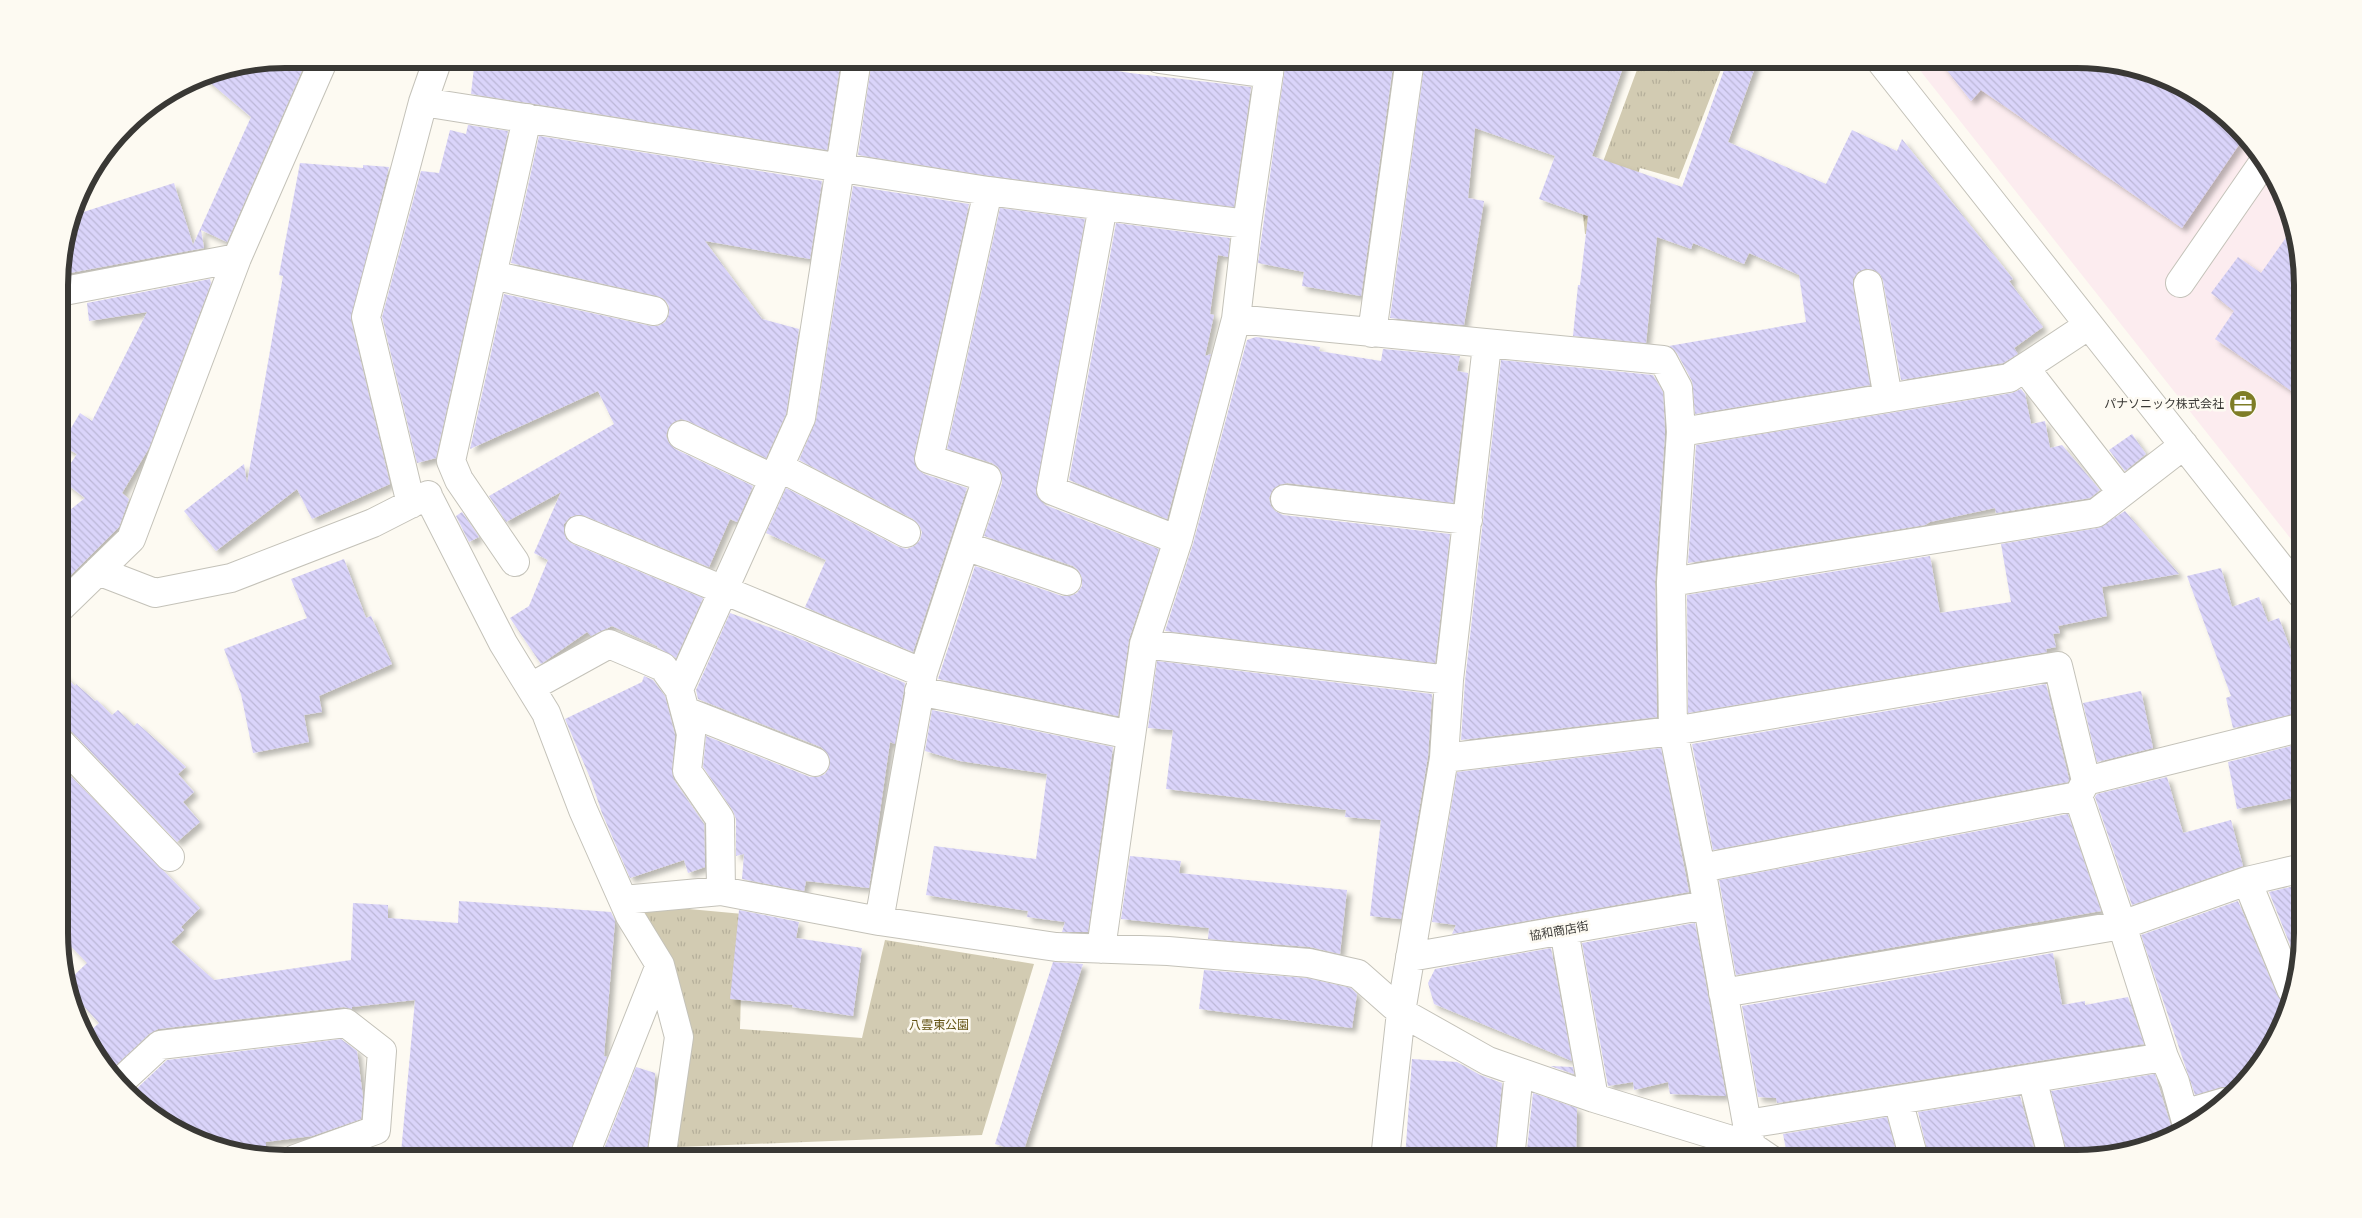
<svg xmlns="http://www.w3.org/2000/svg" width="2362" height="1218" viewBox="0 0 2362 1218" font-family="'Open Sans','Noto Sans JP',sans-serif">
<defs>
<pattern id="park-tufts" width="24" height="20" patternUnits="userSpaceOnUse" patternTransform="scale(1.25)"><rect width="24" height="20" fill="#d2cbb2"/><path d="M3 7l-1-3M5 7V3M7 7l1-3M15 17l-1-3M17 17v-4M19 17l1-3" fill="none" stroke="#b5af9a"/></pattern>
<pattern id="building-back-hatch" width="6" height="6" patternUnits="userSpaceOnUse" patternTransform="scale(1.25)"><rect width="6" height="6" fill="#dad4fa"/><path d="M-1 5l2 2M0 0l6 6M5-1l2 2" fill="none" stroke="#bcb7d7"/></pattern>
<filter id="shadow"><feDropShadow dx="4.5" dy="4.5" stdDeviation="2.5" flood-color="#0004"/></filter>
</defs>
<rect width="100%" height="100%" fill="#fdfaf2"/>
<!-- commercial -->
<path fill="#fcecef" d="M1911,59H2078L2177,82L2226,114L2265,159L2301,255L2302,553Z"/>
<!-- park -->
<path fill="url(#park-tufts)" d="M1641,59H1725L1679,179L1640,168L1616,240L1585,234L1583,216Z
M635,904L743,914L740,1029L862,1038L885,940L1034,964L982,1135L678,1147L686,1019Z"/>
<!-- building -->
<path fill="url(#building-back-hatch)" filter="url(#shadow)" d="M284,59H307L227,242L201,230L204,248L59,275L74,215L174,183L193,245L251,117L201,75Z
M475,59H841L827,150L471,94Z
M872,59H1046L1130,73L1251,87L1234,207L990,176L858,155Z
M1286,59H1394L1361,296L1302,286L1304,272L1258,263Z
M1425,59H1626L1592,156L1682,187L1728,59H1758L1728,142L1826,184L1852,130L1897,151L1902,139L2013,279L2009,281L2043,327L2014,348L2018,354L2003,363L1901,380L1883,281L1880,274L1874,270L1865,269L1858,272L1853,279V286L1870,385L1695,414L1692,381L1677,353L1669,346L1806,322L1799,275L1749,253L1744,264L1693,243L1691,249L1657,237L1646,343L1573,336L1578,285H1580L1588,216L1539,199L1555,156L1475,128L1468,198L1484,201L1464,325L1390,318Z
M1934,59H2078L2177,82L2226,114L2245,136L2182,228L1981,90L1971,101L1942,64Z
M468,125L508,131L436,458L417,463L382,317L421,171L439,173L450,130L466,134Z
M539,136L822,181L810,259L705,241L762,319L799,329L786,414L766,458L688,421L681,419L674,422L668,429L666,436L669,443L675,449L753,486L737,522L730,519L709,567L585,516L577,515L570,517L564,524V532L566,539L573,544L703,598L676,658L657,647V646L612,626L591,636L587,632L541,664L510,618L529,606L548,560L534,553L561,492L506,522L489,496L614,424L598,391L470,449L504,294L651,326H658L665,322L669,314V306L665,300L657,296L511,263Z
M300,163L363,168V165L389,167L351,320L390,484L312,519L297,489L216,551L184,511L244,464L247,483L283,276L279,275Z
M853,186L969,204L914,456L917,469L924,474L967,488L913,652L805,607L826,560L766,533L786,488L899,547L907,549L914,546L920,540L922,532L919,525L913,519L799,460L816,420Z
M1000,208L1085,219L1036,494L1045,505L1159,549L1129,639L1118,716L938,679L975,566L1062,596H1070L1077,593L1082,586V578L1078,570L1073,566L984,536L1002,483V474L998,467L992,463L947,449Z
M1116,223L1230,238L1228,257L1218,255L1210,314L1214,315L1205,356L1211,354L1167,519L1069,480Z
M2292,229L2301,255L2302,398L2215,339L2234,311L2211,293L2238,257L2261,273Z
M210,279L211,283L149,448L122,493L129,499L119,527L60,586V518L85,498L60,479L77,454L61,445L80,413L92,421L147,312L89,321L87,303Z
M1256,337L1320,347L1319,351L1381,361L1383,349L1460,356L1457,371L1468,373L1453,503L1287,483L1279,485L1273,489L1269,498L1271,506L1275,511L1283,515L1450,534L1435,663L1165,631L1193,544L1247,340Z
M1501,360L1653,375L1663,392L1665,432L1655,582L1657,717L1461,740L1465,681Z
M2021,389L2025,394L2031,424L2045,421L2050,448L2062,445L2100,490L2090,498L1996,513L1995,508L1930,522L1925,525L1688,563L1696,445L2012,393Z
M2132,434L2146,454L2125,471L2109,450Z
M2125,511L2179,574L2102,587L2107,616L2058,626L2060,633L2053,634L2056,647L2046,649L2047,652L1688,713L1687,595L1930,556L1940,613L2011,602L2001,544L2098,528Z
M462,512L479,537L469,542L456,516Z
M344,559L366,618L371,616L392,664L319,696L322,712L304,715L309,742L253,753L241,694L224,649L307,618L291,579Z
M2221,568L2232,607L2259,597L2268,622L2279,618L2303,684V712L2233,728L2226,698L2231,696L2187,576Z
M730,613L793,636L905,683L895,744L890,742L869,888L806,881L804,891L742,879L744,854L736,856V819L733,811L703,767L706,736L810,777H818L825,774L829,768L830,760L827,753L821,747L698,699L696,690Z
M1157,661L1432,694L1428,756L1401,919L1370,916L1381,820L1345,817L1346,810L1166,789L1173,730L1148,728Z
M60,672L75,686L76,684L95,701L97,700L112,715L118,710L134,726L137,723L186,767L178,774L194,792L183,802L200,822L177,842L71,731L60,727Z
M644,676L653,680L665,696L675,735L672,770L674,780L704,824L705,867L688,873L684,860L630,878L602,813L591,780L565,719L642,682Z
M2046,684L2069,779L2068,782L1713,850L1692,744Z
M2141,691L2153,748L2097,762L2083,703Z
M932,710L1113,747L1088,932H1062L1065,922L1027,917L1028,911L926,895L934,846L1036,859L1047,774L960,761L925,751Z
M2303,743V796L2237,809L2228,762Z
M1661,748L1689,892L1452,934L1456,925L1432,922L1457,772Z
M60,765L200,908L181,927L184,930L171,942L214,980L351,960L353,903L388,905V918L458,923L459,901L611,912L615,921L604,1056L607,1057L568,1159H472L401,1153L415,1000L352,1007V1009L344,1007L158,1029L149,1034L108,1073L85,1036L99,1023L67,988L66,983L87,963L61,936Z
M2167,777L2183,833L2231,820L2243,866L2132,905L2095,797L2097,794Z
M2068,814L2101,911L1736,975L1719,880Z
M1130,856L1181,861L1179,873L1347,890L1340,954L1310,947L1208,939L1209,928L1121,919Z
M2303,884V934L2297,962L2269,892Z
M2238,901L2277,995L2287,1004L2280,1033L2247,1083L2237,1092L2229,1087H2221L2195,1095L2141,935Z
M739,910L799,922L796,938L862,948L853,1016L792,1007L793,1005L730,999Z
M1695,923L1726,1096L1670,1094L1668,1082L1634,1090L1633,1082L1608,1086L1582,943Z
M1551,948L1572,1061L1434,1004L1428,983L1435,969Z
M2053,953L2062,1005L2085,1001V1005L2128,997L2144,1044L1777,1103L1776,1098L1758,1097L1742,1006Z
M1053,962L1083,964L1023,1153L995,1144Z
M1204,970L1307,978L1351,988L1357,994L1352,1028L1199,1009Z
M341,1039L357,1051L363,1097L361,1119L312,1136L266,1142V1147L244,1150L186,1136L132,1093L167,1060Z
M1412,1059L1457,1062L1480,1075L1502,1083L1495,1159H1405Z
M1550,1066L1573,1067L1574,1074Z
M636,1067L655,1073L654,1097L646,1159H600Z
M2155,1074L2174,1136L2150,1147L2092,1159H2068L2051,1091Z
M1533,1093L1577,1108L1576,1159H1526Z
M2020,1096L2037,1159H1929L1918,1112Z
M1887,1117L1898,1159H1788L1783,1134Z"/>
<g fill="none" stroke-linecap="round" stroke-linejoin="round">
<!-- minor casing -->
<g stroke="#c4c2b9" stroke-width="30">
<path id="minor" d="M1159,59L1269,74
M1879,59L2302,595
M423,102L988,191L1247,224L1236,319L1178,540L1144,644L1101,949
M1103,206L1051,490L1178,540
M1247,224L1271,59
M492,275L654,311
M2180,283L2265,160
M1868,284L1888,398
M59,292L237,258
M1236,319L1663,360L1678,388L1681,432L1671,582L1673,731L1701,868L1751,1146
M1372,333L1410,59
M2025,368L2122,493
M1681,432L2009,378L2089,325
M682,435L774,479
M779,467L906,533
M428,496L503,643L546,713L583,810L630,916L660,965L679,1037L661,1159
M1285,499L1468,520
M411,504L366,317L423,102L438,59
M579,530L923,673
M965,546L1067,581
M515,562L459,480L451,461L527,118
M98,571L155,593L231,578L373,523L428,495
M1671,582L2096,513L2184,445
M60,608L131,539L237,258L324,59
M1144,644L1449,680
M531,687L609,644L663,667L679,689
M919,691L1131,735
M685,711L815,762
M60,742L170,857
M1444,758L1673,731L2058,666L2086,781
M2078,796L2122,925L2164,1057L2175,1082L2188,1129
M1701,868L2078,796L2086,781L2303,727
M2247,881L2291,989
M721,891L720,819L687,771L691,734L679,689L801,418L857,59
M623,900L721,891L879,921L1056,947L1168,951L1309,963L1358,974L1401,1012L1488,1061L1594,1098L1751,1146L1770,1159
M879,921L923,673L987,478L929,459L988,191
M1564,930L1594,1098
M1410,957L1707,905
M1723,993L2122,925L2247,881L2303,868
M2032,1078L2053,1159
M119,1083L160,1045L346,1023L382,1051L376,1130L295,1159
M1898,1100L1914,1159
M2184,1114L2225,1102
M1747,1124L2164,1057
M583,1159L660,965
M1385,1159L1401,1012L1444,758L1449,680L1487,345
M1510,1159L1519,1072"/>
</g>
<!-- minor -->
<use href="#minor" stroke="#fff" stroke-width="28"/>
</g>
<!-- icons -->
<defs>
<g id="office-disc" transform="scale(1.4375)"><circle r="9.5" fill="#7e7d26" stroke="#fdfaf2"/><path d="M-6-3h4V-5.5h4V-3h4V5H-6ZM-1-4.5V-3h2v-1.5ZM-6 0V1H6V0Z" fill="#fff"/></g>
</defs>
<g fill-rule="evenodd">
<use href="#office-disc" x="2243" y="404"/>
</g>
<g text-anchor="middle" stroke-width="5" stroke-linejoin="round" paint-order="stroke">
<!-- poi labels -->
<g font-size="12" fill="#393835" stroke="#fdfaf2" text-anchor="end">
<text x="2224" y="408">パナソニック株式会社</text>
</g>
<!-- street labels -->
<g font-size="12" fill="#393835" stroke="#fdfaf2">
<text transform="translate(1559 931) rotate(-10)" y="4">協和商店街</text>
</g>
<!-- park labels -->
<g font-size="12" fill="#635314" stroke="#fdfaf2">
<text x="939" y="1029">八雲東公園</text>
</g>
</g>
<!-- crop -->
<path d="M0 0H2362V1218H0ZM285 68H2077A217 217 0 0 1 2294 285V933A217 217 0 0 1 2077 1150H285A217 217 0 0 1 68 933V285A217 217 0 0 1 285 68Z" fill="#fdfaf2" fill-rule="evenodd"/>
<path fill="none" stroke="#393835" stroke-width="6" d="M285 68H2077A217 217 0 0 1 2294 285V933A217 217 0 0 1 2077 1150H285A217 217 0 0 1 68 933V285A217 217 0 0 1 285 68Z"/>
</svg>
